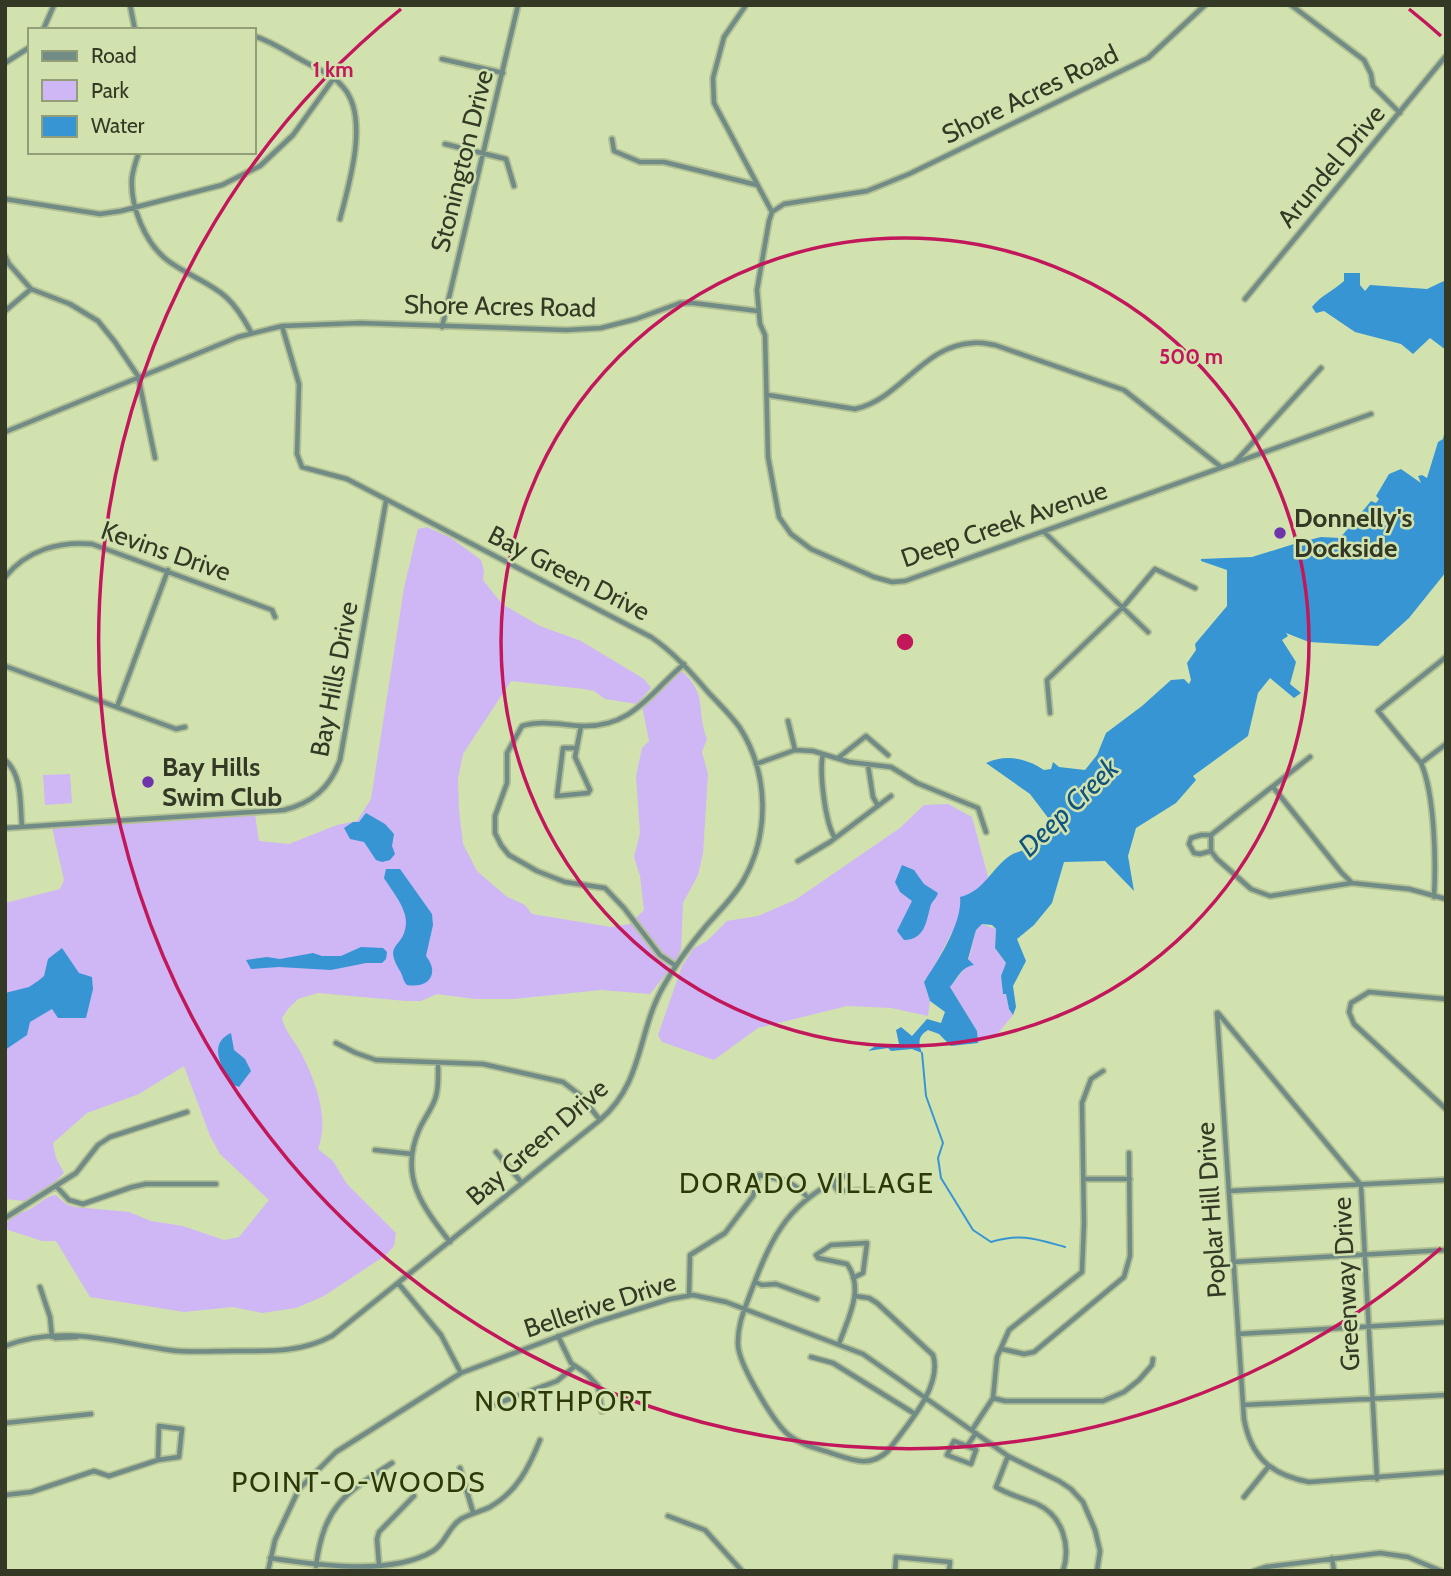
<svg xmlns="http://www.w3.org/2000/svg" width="1451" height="1576" viewBox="0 0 1451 1576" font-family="Cabin,sans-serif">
<rect width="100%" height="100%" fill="#d2e2af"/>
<!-- green -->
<path fill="#ceb7f4" d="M427,527L451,538L481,560L484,571L483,580L502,604L540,626L581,641L644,679L651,688L637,704L605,699L594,691L584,689L511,681L463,754L458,779L459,810L463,844L477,871L506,896L525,905L532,914L611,927L630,924L644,910L640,876L634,857L640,833L636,776L642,748L649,741L642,706L665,682L682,671C708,695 696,710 707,739L702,752L708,774L703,854L698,875L683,903L681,950L671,968L650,994L601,990L514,999H475L437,994L421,1001H406L318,993L298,999L288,1009L282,1018C285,1031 293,1039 300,1051C315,1079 330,1118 318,1149L333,1161L347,1184L396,1233L394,1246L386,1255L324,1296L296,1308L262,1313L233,1307L184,1312L90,1297L56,1241H42L8,1230L6,1224C13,1214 20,1214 30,1209C40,1204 45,1196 56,1195L66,1204L75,1207L129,1212L151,1221L183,1226L224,1240L239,1237L269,1200L220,1154L210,1136L184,1066L139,1094L87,1113L53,1143L56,1158L64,1173L34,1202L5,1199V903L60,889L64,880L51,823L123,824L255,814L259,841L289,844L337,825L357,821L371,799L404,588L418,529Z
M70,774L72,803L45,805L43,775Z
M948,804L972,817L990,884L951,934L930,975L924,980L930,1001L928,1016L891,1008L847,1006L758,1028L714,1060L662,1042L658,1035L682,966L694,948L707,941L727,921L758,916L795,900L900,828L924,805Z
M982,924L996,929L995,948L1006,963L1001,976L1003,994H1006L1009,1009L1013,1015L999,1032L978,1043L977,1031L950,987L967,966L976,930Z"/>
<!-- water -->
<path fill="#3795d3" d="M1344,273H1360V285L1365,291L1370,285L1427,289L1446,280V350L1430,338L1413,354L1401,344L1355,332L1324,311L1316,313L1312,307C1320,296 1333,291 1344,281Z
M1446,425V572L1409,618L1378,646L1309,642L1286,633L1288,636L1282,640L1296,662L1290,684L1301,693L1294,698L1270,678L1258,693L1248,736L1193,776L1196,780L1176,803L1136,828L1128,856L1134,891L1105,861L1064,862L1052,903L1034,925L1017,939L1026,961L1013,986L1016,1007L1013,1015L1009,1009L1006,994H1003L1001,976L1006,963L995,948L996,929L992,925L982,924L976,930L968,959L974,965C961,967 958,978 950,987L977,1031L978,1043L951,1046L939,1034L928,1030C918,1036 918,1042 922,1053L912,1049L891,1051L888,1048L868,1051L878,1044H899L896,1030L901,1027L912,1036L927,1019L941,1023L945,1012L930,1001L924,982C938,961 963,922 960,897C985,891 991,868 1011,855C1023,849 1037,848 1047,840L1042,834L1048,829L1049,819L1030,794L986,763C1006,754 1026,758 1044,770L1051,769L1053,762L1059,767L1085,770L1097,755L1106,733L1142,706L1171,680L1184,679L1189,684L1191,680L1187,663L1196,650L1195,644L1227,606V570L1201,561V559L1252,557L1297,543L1301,546L1305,545V541L1321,537L1340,538L1371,501L1376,503L1379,499L1376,496L1389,474L1401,469L1421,483L1418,476L1422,475L1427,478L1438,442L1443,439Z
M366,813L385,824L394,834L392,846L395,854L390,860L382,862L376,860L364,842L350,839L344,828L353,822H359Z
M902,865L914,870L924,884L938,893C936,900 931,901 930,908C926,923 924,940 904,940L897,931L912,901L900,892L895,882Z
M386,869H400L432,914L433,925L426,956C440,973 429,989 407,985C403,981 403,976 400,971C382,941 405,950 406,922C406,907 392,891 384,878Z
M361,947L383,948L387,952L386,959L382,963H366L331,970L279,967L251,969L246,960L267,957L280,959L313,953L322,956H341Z
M62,948L79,973L92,977L93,989L86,1018H58L52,1009L30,1022L27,1035L5,1050V993L29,987L38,981L44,976L48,959Z
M231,1033L234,1050L245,1059L251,1071L239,1087L231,1084C222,1067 207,1044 231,1033Z"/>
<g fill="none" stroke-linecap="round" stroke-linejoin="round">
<!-- stream -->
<path stroke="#3795d3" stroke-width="2" d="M922,1053L926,1096L943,1143L938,1158L941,1178L973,1230L991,1242C1022,1233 1036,1239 1065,1247"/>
<!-- street casing -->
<g stroke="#b2c093" stroke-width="8">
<path id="street" d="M130,5L135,30
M746,5L724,37L713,78L714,103L772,212
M1205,5L1148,58L909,174L867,191L784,204L772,212L769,221L757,290L760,324L765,335L768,457L779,517L791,534L811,549L874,577L892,582L905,581L1371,414
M1291,5L1364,60L1371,74L1373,86L1400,113
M43,30L54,5
M254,36C273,42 290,54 307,63C320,70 334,76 343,87C370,117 349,184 340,219
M442,59L503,73
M5,63L30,47
M612,139L614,151L640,162H664L757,185
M445,144L506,159L514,186
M139,152C136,161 133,169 132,178C130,206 145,243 167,260C185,274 209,282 226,297C237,307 244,319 251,332
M5,199L100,214L121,211L222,185L260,166L293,135L334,78
M5,256L9,264L31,289L70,304L98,321L115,342L138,376L155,458
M1245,299L1445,57
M5,311L31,289
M442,327L518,5
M768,395L855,409C901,399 923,345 973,343C980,342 988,344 995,345L1124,390L1221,467
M5,432L238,337L282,326L360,323L566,330L601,328L636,319L680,303H693L758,311
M1236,461L1321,368
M1044,532L1148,632
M5,577C27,550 59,541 92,544L272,610L275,617
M5,666L176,729L185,727
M117,707L168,570
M1050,713L1047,680L1123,607L1155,569L1195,588
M788,721L795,750
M577,748H563L557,796L588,793L590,790L575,757L581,726
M823,754C819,771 825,823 835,838
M1310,757L1211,835V851L1217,859L1251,889L1270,896L1352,883L1409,889L1446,899
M838,758L866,736L888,755
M5,760C23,775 20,806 22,827
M1421,763L1446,744
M756,764L795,750L813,751L849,762L891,767L917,783L978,808L986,832
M868,765L873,797L878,806
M1273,787L1341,872L1352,883
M5,828L284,810C312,803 330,788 340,760L386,501
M1211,851L1200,854L1194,853L1189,844L1191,838L1201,835H1211
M798,861L830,842L891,796
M1434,897C1436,862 1435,795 1421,763L1378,711L1446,657
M676,966L660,955L624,908L605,888L565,882L537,871L509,855L501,845L495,833V816L507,783V753L522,726C542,720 561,725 581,726C632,728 649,694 684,664
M1446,999L1369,992L1351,1003L1349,1012L1354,1024L1446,1109
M1217,1013L1244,1419C1251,1457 1271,1475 1309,1482L1446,1472
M1218,1013L1361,1185L1377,1479
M336,1043L356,1053L376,1060L483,1064L563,1082L580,1095L600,1120
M438,1063C438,1074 439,1086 436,1096C433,1108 424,1118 419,1130C399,1176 422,1206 450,1242
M375,1150L412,1154
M496,1152L522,1183
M847,1175C790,1201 773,1233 752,1289C745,1308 737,1325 738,1345C739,1365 775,1425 790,1436C803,1446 820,1449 834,1454C855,1461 871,1467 888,1451C906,1426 943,1387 933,1355L877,1303L869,1298L855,1296
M1084,1179H1130
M832,1182L838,1191L872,1190
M56,1186L69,1200L83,1204L132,1187L146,1184H216
M1229,1191L1446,1180
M5,1218L76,1173L98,1145L110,1137L187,1112
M1233,1262L1446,1250
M755,1282L762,1285L776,1284L817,1299
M398,1283L441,1335L461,1373
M40,1287L50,1317L52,1337
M689,1295L690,1255L725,1233L753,1196L759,1175C779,1179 795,1181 808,1198
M1238,1334L1446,1322
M558,1336L571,1363L587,1374L598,1386L602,1411
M55,1338L77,1337
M839,1344C848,1318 865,1289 847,1264L818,1258L816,1255L831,1245L867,1243L863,1273L853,1278
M5,1346C61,1324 113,1342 169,1350C190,1353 212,1351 233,1351C269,1351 300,1353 332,1336L600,1120C644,1082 637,1033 663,987C675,965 690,945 706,926C719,911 733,898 743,881C770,834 769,774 740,728C731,715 719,704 708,692C690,671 673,652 651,637L347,479L302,467L297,454L299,384L282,326
M1002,1349L1024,1354L1034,1352L1124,1277L1130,1256L1129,1153
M811,1357L833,1363L915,1414
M993,1398L1005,1401H1103L1124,1392L1139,1380L1152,1365L1153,1359
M496,1404L557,1381L575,1366
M1243,1405L1446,1395
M5,1423L91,1414
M972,1430L993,1398L997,1357L1009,1330L1082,1272L1084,1223L1082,1103L1091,1079L1103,1071
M967,1446L976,1450L971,1464L947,1455L954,1441L967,1446L976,1433
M1008,1456L996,1487C1009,1495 1023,1498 1037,1504C1063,1516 1071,1546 1063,1571
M460,1468L473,1512
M5,1495L31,1492L94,1471L109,1476L158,1460L179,1457L182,1429L159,1426L158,1460
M1244,1497L1269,1466
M668,1516L705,1530L742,1571
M270,1558C316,1565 392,1576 433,1551C446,1543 448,1527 461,1519C471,1513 480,1512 490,1507C517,1492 529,1467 540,1440
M1332,1558L1334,1571
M379,1565L377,1539L379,1532L414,1496
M316,1566C324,1506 344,1494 392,1463
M268,1571L275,1540L299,1489L336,1452L461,1373L594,1323L670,1299L693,1295L726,1302L863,1354L1008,1456L1059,1481L1071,1489L1083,1502L1095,1530L1100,1551L1097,1571
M895,1571L896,1557L950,1562L949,1571
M1254,1571L1266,1567L1380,1553L1408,1557L1441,1571"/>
</g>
<!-- street -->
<use href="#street" stroke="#718c87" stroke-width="4.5"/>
</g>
<!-- distance rings -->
<g fill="none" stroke="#c2185b" stroke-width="3.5">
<circle cx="905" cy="642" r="404"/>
<path d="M1441 1248A809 809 0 1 1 401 9M1409 9A809 809 0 0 1 1441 36"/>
</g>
<!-- markers -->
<g fill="#6e34aa" stroke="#d2e2af" stroke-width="2.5">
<circle cx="1280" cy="533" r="7"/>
<circle cx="148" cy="782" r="7"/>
</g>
<g text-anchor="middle" stroke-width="5" stroke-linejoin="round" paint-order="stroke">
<!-- street labels -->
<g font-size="26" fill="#333925" stroke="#d2e2af">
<text transform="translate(1030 94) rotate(-26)" y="9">Shore Acres Road</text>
<text transform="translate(462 161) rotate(-76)" y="9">Stonington Drive</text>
<text transform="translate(1331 166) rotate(-50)" y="9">Arundel Drive</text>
<text transform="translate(500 306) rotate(1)" y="9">Shore Acres Road</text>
<text transform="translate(1004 524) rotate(-19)" y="9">Deep Creek Avenue</text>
<text transform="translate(166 551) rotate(19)" y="9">Kevins Drive</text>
<text transform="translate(569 573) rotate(27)" y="9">Bay Green Drive</text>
<text transform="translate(334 679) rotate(-79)" y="9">Bay Hills Drive</text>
<text transform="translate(537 1142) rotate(-41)" y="9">Bay Green Drive</text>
<text transform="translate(1211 1210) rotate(-94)" y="9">Poplar Hill Drive</text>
<text transform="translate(1346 1284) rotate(-93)" y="9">Greenway Drive</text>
<text transform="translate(600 1305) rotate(-18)" y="9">Bellerive Drive</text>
</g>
<!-- poi labels -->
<g font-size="26" font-weight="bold" fill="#333925" stroke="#d2e2af" text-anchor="start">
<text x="1294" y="527">Donnelly's<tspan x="1294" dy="30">Dockside</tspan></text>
<text x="162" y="776">Bay Hills<tspan x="162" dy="30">Swim Club</tspan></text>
</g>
<!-- water labels -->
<g font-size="28" font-style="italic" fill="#10547e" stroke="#d2e2af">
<text transform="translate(1068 807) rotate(-44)" y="10">Deep Creek</text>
</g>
<!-- neighbourhood labels -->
<g font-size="28" letter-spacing="2" fill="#2d3808" stroke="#d2e2af">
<text x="807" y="1193">DORADO VILLAGE</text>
<text x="564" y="1411">NORTHPORT</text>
<text x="359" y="1492">POINT-O-WOODS</text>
</g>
</g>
<circle cx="905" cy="642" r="10" fill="#c2185b" stroke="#d2e2af" stroke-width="3.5"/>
<g font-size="21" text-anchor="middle" font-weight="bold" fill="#c2185b" stroke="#d2e2af" stroke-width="5" stroke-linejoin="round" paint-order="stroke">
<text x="333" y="77">1 km</text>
<text x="1191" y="364">500 m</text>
</g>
<!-- border -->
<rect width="1451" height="1576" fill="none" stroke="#333925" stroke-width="14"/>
<!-- legend -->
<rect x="28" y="28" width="228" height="126" fill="#d2e2af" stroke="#929e78" stroke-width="2"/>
<rect x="42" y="51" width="35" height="10" fill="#718c87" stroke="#929e78" stroke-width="2"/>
<text x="91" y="63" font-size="21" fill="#333925">Road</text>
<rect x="42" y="80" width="35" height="21" fill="#ceb7f4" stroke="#929e78" stroke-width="2"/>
<text x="91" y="98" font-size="21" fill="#333925">Park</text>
<rect x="42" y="116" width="35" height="21" fill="#3795d3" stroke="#929e78" stroke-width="2"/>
<text x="91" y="133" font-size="21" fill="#333925">Water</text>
</svg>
